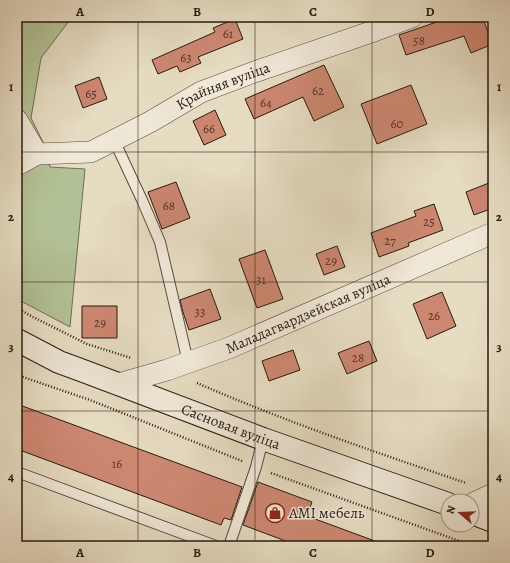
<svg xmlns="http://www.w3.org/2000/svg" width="510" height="563" viewBox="0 0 510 563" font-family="Alegreya,serif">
<rect width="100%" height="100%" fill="#e6dcc2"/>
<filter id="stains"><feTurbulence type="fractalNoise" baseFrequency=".005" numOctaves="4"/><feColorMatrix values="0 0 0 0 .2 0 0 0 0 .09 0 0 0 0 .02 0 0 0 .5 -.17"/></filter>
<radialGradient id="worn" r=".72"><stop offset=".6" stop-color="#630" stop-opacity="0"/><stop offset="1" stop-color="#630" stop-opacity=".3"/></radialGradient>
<!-- green -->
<path fill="#b2c195" stroke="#6c6e52" d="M28,17H72L41,58L31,118L43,142L50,167L85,169L70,327L17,299V28Z"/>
<!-- building -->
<path fill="#cd8771" stroke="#271a0f" d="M451,17H482L493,44L471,53L464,36L406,55L399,35Z
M235,19L243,39L198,57L201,63L180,72L177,66L158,74L152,60L215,32L213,28Z
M324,65L344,107L314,121L303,97L254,119L245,99Z
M99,77L107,99L83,108L75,86Z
M411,85L427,124L377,144L361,104Z
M215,110L226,135L204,145L193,121Z
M176,182L190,218L162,229L148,192Z
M489,183L493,195V208L474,215L466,192Z
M434,204L443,230L408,243L409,246L379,257L371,233L416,216L414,211Z
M337,246L345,267L324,275L316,254Z
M265,250L283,299L257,308L239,259Z
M210,289L221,319L189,330L183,312L180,300Z
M442,292L456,326L427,339L413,304Z
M82,306H117V338H82Z
M369,341L377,361L347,374L338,353Z
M293,350L300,370L269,381L262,361Z
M17,404L242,487L231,520L224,518L221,525L17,449Z
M258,482L312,502L307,516L383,544L382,546H299L243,525Z"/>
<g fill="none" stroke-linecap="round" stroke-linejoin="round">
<!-- lane casing -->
<g stroke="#574a3c" stroke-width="12">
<path id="lane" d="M114,140L142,200L160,242L188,362
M17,472L216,546
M229,546L256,467L263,439"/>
</g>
<!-- street casing -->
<g stroke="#574a3c" stroke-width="22">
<g id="street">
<path d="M17,120L37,154L17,165"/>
<path id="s1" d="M17,148L37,154L91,152L150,122L201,92L257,71L374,31L412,17"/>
<path id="s2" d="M118,384L167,370L229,348L493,233"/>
<path d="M472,504L493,494"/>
</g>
</g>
<!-- secondary casing -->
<g stroke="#271a0f" stroke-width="24">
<g id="secondary">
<path id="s3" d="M17,340L59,362L78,369L118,384L263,439L448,504"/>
<path d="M472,513L493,521"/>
</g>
</g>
<!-- path -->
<path stroke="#271a0f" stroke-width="2.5" stroke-dasharray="1 2" stroke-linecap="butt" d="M17,308L33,317L87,344L131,358
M17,375L90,400L242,461
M197,383C284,421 375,452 466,483
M271,473L473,546"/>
<!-- lane -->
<use href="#lane" stroke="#efe8d7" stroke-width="10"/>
<!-- street -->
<use href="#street" stroke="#efe8d7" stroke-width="21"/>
<!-- secondary -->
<use href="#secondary" stroke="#efe8d7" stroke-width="22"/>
</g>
<!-- grid -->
<path fill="none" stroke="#271a0f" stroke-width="1" stroke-opacity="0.55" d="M138,17V546M255,17V546M372,17V546M17,152H493M17,282H493M17,411H493"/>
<!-- icons -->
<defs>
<g id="shop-ring" transform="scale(1)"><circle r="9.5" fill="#efe8d7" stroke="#8f2418" stroke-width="1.5"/><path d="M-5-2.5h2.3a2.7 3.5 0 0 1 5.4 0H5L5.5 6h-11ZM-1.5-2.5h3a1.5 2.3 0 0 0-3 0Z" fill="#8f2418"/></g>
</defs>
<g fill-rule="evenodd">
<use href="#shop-ring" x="275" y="513"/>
</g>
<g text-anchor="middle" stroke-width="3" stroke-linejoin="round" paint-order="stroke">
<!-- number labels -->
<g font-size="13" fill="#503528">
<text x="228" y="38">61</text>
<text x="419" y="45">58</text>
<text x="186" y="62">63</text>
<text x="318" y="95">62</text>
<text x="91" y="98">65</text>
<text x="266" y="107">64</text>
<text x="397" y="128">60</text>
<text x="209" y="133">66</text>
<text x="169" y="210">68</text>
<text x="429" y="226">25</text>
<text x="390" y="245">27</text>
<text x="331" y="265">29</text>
<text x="261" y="284">31</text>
<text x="200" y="316">33</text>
<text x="434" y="320">26</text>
<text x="100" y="327">29</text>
<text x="358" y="362">28</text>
<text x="117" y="468">16</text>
</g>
<!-- street labels -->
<g font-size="15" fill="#271a0f" stroke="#efe8d7">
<text dy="5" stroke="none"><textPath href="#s1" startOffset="223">Крайняя вуліца</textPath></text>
<text dy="5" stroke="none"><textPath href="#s2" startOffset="203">Маладагвардзейская вуліца</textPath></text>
<text dy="5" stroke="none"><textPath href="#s3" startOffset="231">Сасновая вуліца</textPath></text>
</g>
<!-- poi labels -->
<g font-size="15" fill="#271a0f" stroke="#efe8d7" text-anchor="start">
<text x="289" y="518">AMI мебель</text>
</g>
</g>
<!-- margin -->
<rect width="510" height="563" fill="none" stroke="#e6dcc2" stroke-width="44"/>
<!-- north arrow -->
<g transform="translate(460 513) rotate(289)"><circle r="19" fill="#efe8d7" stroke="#9f9687"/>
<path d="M0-3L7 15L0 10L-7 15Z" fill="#8f2418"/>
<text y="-6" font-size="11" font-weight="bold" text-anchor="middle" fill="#271a0f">N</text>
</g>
<rect x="22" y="22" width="466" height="519" fill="none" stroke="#271a0f" stroke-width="1.5"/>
<g font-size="13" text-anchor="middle" font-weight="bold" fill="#271a0f">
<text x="80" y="16">A</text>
<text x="197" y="16">B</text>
<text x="313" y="16">C</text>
<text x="430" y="16">D</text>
<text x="11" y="91">1</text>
<text x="499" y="91">1</text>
<text x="11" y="221">2</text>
<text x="499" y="221">2</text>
<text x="11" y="351">3</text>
<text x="499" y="351">3</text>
<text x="11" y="481">4</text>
<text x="499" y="481">4</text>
<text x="80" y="557">A</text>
<text x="197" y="557">B</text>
<text x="313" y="557">C</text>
<text x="430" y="557">D</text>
</g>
<rect width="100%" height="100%" filter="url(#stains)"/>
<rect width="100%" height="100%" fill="url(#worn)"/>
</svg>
